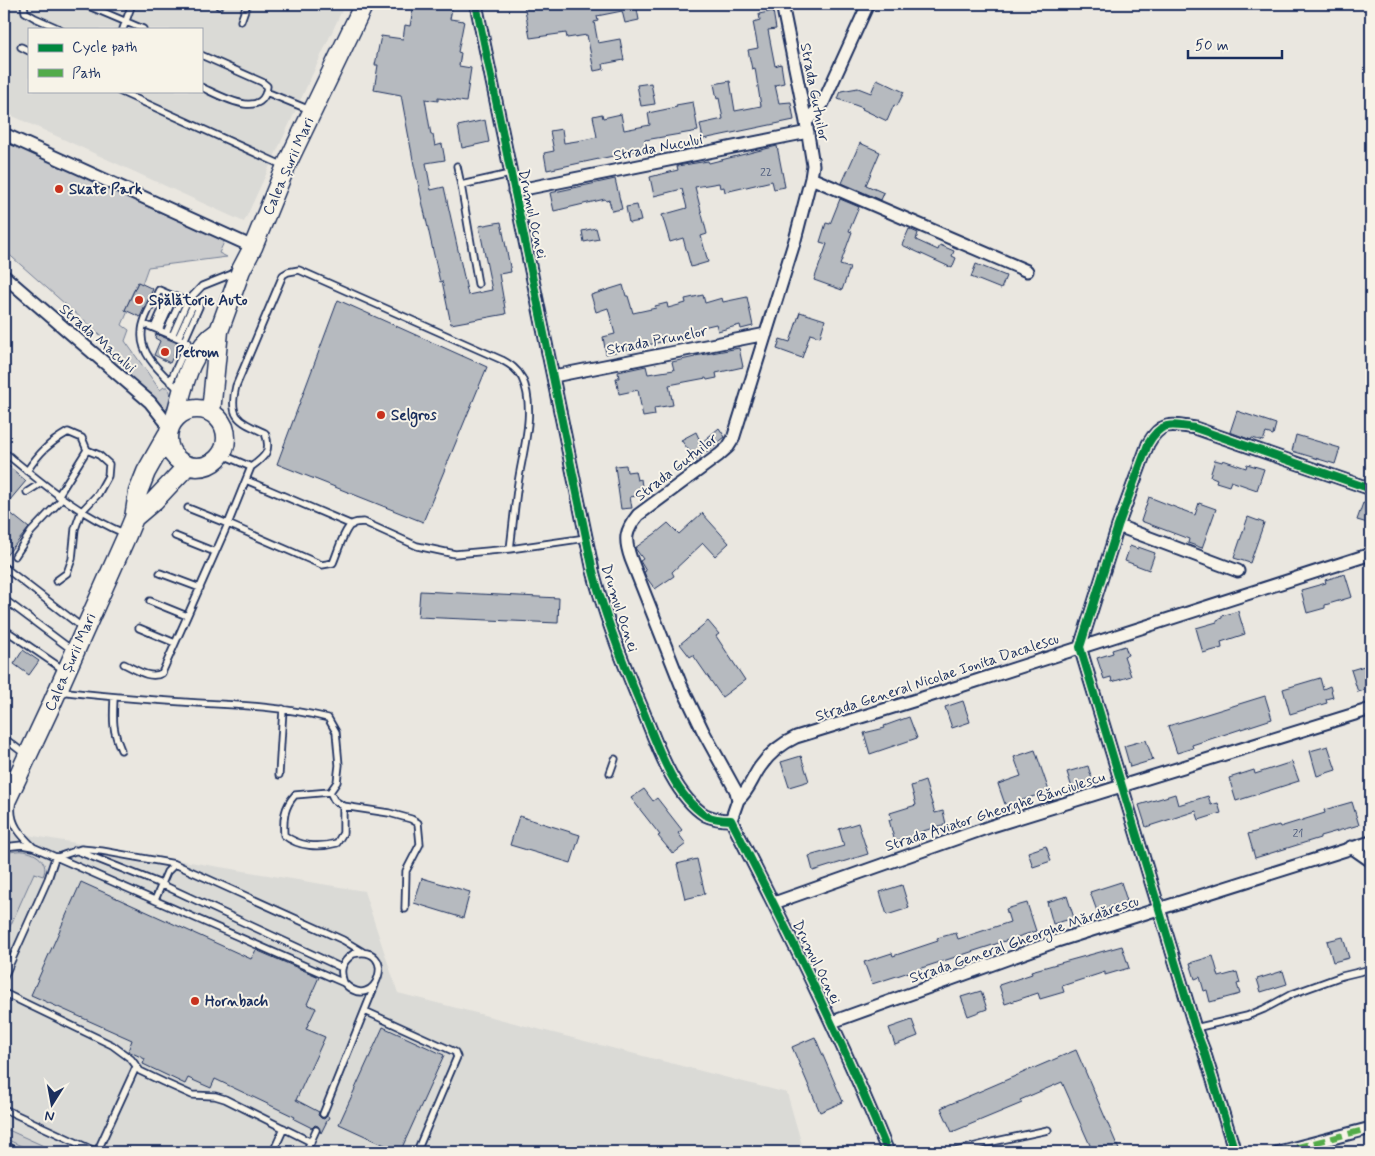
<svg xmlns="http://www.w3.org/2000/svg" width="1375" height="1156" viewBox="0 0 1375 1156" font-family="Mynerve,sans-serif">
<rect width="100%" height="100%" fill="#eae7e0"/>
<filter id="ink" filterUnits="userSpaceOnUse"><feTurbulence type="fractalNoise" baseFrequency=".02" numOctaves="2"/><feDisplacementMap in="SourceGraphic" scale="10" xChannelSelector="R" yChannelSelector="G"/><feConvolveMatrix kernelMatrix="1 2 1 2 8 2 1 2 1" color-interpolation-filters="sRGB"/></filter>
<g filter="url(#ink)">
<!-- built -->
<path fill="#dadad6" fill-rule="evenodd" d="M9,4H345L244,222L4,112V14ZM29,29H201V91H29Z
M4,831L364,891L398,993L787,1093L804,1152H4Z"/>
<!-- green -->
<path fill="#cbcccd" stroke="#737e96" d="M4,137L225,240L219,253L227,257L148,267L142,284L137,283L125,310L128,311L122,325L129,330L125,341L160,390L164,387H167C174,395 170,402 166,410L102,352L108,342L4,250Z
M16,851C31,849 51,860 43,876L34,873L4,940V853Z
M4,1128L57,1152H34L4,1138Z"/>
<!-- building -->
<path fill="#b6babf" stroke="#1b2f5e" d="M414,4H453L450,19L464,21L458,52L461,53L459,66L471,68L466,102L438,98V101L425,99L431,135H433L435,146L442,144L445,160L426,163L431,190L444,187L468,295L492,290L479,226L501,222L511,272L499,274L506,314L451,324L442,281L440,282L414,165L401,95L374,90L378,65H375L381,36L403,39L405,25L410,26Z
M524,4H636L639,20L625,23L622,11L597,16L598,21L594,22L598,43L620,39L624,60L603,64L604,69L594,71L587,35L567,38L566,33L530,38Z
M773,11L776,29L768,30L775,66L781,64L784,83L775,85L779,103L791,102L794,120L703,139L700,124L723,119L719,98L717,99L714,84L730,81L735,111L761,106L755,68L752,69L748,50L758,48L753,22L760,20L759,14Z
M877,79L904,92L897,106L894,105L887,121L862,109L863,108L838,99L841,91L858,88L871,93Z
M651,83L655,104L641,106L637,85Z
M693,102L698,131L645,140L646,149L547,170L544,153L554,151L550,131L562,129L564,143L583,140L597,137L593,116L602,114L603,118L621,114L624,130L650,125L648,113L677,107L676,105Z
M485,120L489,142L462,148L458,126Z
M860,143L880,152L866,185L884,193L881,200L842,183Z
M777,146L785,187L774,189L772,181L725,192L724,187L720,188L719,183L695,187L707,234L701,236L708,262L691,267L683,238L670,242L662,215L687,208L682,189L654,196L650,177L678,170L677,166L708,161L709,163Z
M615,179L622,209L612,211L609,200L606,201L605,199L554,211L550,193Z
M840,199L859,207L849,231L852,232L840,265L850,268L842,290L814,280L827,244L820,242L826,223L830,224Z
M637,205L641,221L629,223L626,207Z
M596,228L599,239L584,242L582,231Z
M909,229L918,233L916,240L938,250L940,245L954,251L952,256L956,258L952,268L902,245Z
M976,264L1006,276L1001,289L971,277Z
M138,282L153,289L140,317L125,310Z
M623,285L626,296H628L633,313L656,308L655,306L667,303L668,308L686,303L685,299L703,295L705,303L722,298L723,302L747,297L753,326L741,329L740,325L718,331L716,324L690,330L691,331L675,336V339L606,354L603,337L615,334L608,308L596,312L591,295Z
M338,300L487,367L423,522L277,464Z
M800,312L825,320L820,337L810,334L802,358L777,349L780,339L790,342Z
M156,334L182,345L180,349L177,348L170,363L154,355L160,341L155,338Z
M739,348L743,367L716,373L717,378L707,380L706,378L669,385L673,405L654,408L655,415L643,417L638,390L619,394L616,378H619L618,372L646,366L648,374L674,370L672,362L695,357V356Z
M1237,411L1276,424L1273,435L1266,433L1263,441L1252,438L1251,440L1230,432Z
M719,428L725,437L696,460L681,440L696,432L701,443Z
M1296,435L1340,448L1335,464L1292,451Z
M1215,460L1222,462L1223,460L1246,468L1247,464L1264,469L1257,490L1231,481L1229,486L1216,482L1217,479L1210,476Z
M4,462L26,481L4,507Z
M626,465L627,472L635,471L637,480L641,479L643,495L630,497L632,508L621,509L615,466Z
M1149,497L1195,515L1199,503L1216,509L1202,548L1188,543L1189,539L1141,521Z
M1363,503L1371,505V524L1357,520Z
M4,508L29,528L4,558Z
M702,513L729,543L715,556L703,543L672,572L674,576L655,589L646,577L644,572L646,571L640,561L643,559L635,548L656,533L668,523L679,534Z
M1248,517L1264,523L1250,563L1234,558Z
M1130,546L1138,549V547L1155,553L1149,570L1125,561Z
M1345,574L1352,597L1325,605V608L1307,613L1301,590L1326,583L1325,580Z
M420,591L559,598L558,623L418,617Z
M1238,611L1245,634L1221,642L1222,648L1203,653L1196,628L1217,622V620L1222,618V616Z
M708,621L719,634L716,636L745,680L722,697L693,655L690,657L680,644Z
M1125,646L1128,655L1124,656L1131,676L1112,682L1111,677L1104,679L1097,658L1113,653L1112,650Z
M23,650L39,661L29,675L14,664Z
M1371,664V688L1358,692L1351,670Z
M1320,678L1323,689L1330,686L1333,697L1326,699L1327,703L1290,714L1283,689Z
M1265,696L1272,719L1192,745L1193,748L1177,753L1168,726Z
M963,701L970,722L952,728L945,707Z
M909,717L917,738L870,754L864,733L885,728L884,726Z
M1146,740L1153,760L1130,767L1124,746Z
M1328,746L1336,770L1317,776L1310,751Z
M1035,750L1049,791L1017,802L1019,806L1007,810L998,784L1021,776L1014,757Z
M801,756L809,781L789,787L781,762Z
M1292,762L1299,781L1236,801L1229,778L1254,770L1255,774Z
M1088,766L1093,782L1072,788L1067,772Z
M925,781L935,813L943,811L946,824L917,833L918,836L895,842L889,820H892L890,813L916,805L911,786Z
M644,789L653,801L657,798L682,830L678,833L686,844L673,854L658,836L660,835L631,798Z
M1175,794L1178,805L1208,796L1211,805L1218,803L1221,813L1199,820L1196,811L1146,827L1139,805Z
M1352,802L1359,825L1320,836V838L1255,858L1248,834L1279,825L1280,827L1325,813L1324,810Z
M519,816L580,835L571,863L510,845Z
M858,823L868,854L813,871L809,856L844,846L839,829Z
M1046,846L1051,861L1033,867L1028,852Z
M697,859L705,894L685,899L677,864Z
M422,878L470,892L463,918L414,903Z
M81,882L251,959L256,950L319,977L307,1004L316,1008L306,1029L325,1037L296,1100L319,1112L318,1115L321,1118L324,1119L327,1116L329,1117L321,1133L318,1126L315,1125L312,1128L294,1119L295,1117L215,1079L211,1088L188,1078L185,1084L143,1064L145,1059L128,1051L132,1040L31,995Z
M1121,882L1127,901L1097,911L1090,892Z
M902,885L909,908L887,915L880,892Z
M1067,896L1074,918L1053,924L1047,902Z
M1027,903L1036,931L872,984L864,962L892,953L893,956L938,941L937,938L956,933L958,939L1010,922L1006,909Z
M1343,937L1349,958L1333,962L1327,941Z
M1122,946L1129,968L1105,975V972L1062,986L1064,992L1040,999L1038,993L1005,1004L999,985L1032,974L1031,971Z
M1213,956L1219,977L1237,972L1240,983L1237,984L1240,994L1210,1002L1207,990L1204,991L1200,977L1195,979L1190,963Z
M1283,971L1287,984L1261,992L1257,979Z
M981,991L987,1009L968,1016L961,997Z
M912,1020L918,1036L895,1045L889,1028Z
M383,1027L444,1055L400,1152L339,1124Z
M815,1037L843,1102L820,1112L792,1047Z
M1076,1050L1120,1152H1093L1062,1082L1020,1100L1022,1103L952,1132L941,1108Z"/>
<g fill="none" stroke-linecap="round" stroke-linejoin="round">
<!-- service casing -->
<g stroke="#1b2f5e" stroke-width="9">
<path id="service" d="M24,4L25,12L35,18L60,29
M84,4L143,29
M219,6L220,4
M241,21L247,4
M123,29L132,4
M21,47L29,51
M201,55L262,82L267,86C264,122 219,95 201,87
M119,91L284,166
M266,92L310,110
M457,166L461,185L510,174
M461,185L478,284
M144,324L188,342L170,382
M154,328L169,294
M159,330L174,297
M166,333L181,299
M172,336L187,302L202,286L237,272
M178,338L193,305
M179,390C165,375 140,357 142,333C142,319 153,303 159,290L199,307L184,341
M4,452C42,483 79,515 126,534
M221,454L251,467L228,524L322,565L333,563C337,554 344,529 352,524C356,522 360,522 364,522L417,546L455,554L510,549L586,538
M251,467C265,457 272,451 265,433C239,421 228,418 236,386L283,275L288,272L299,270L502,360C511,365 517,369 522,378C536,407 524,447 519,477C515,501 513,525 510,549
M27,471C39,453 49,443 68,432L82,438L87,450L58,496
M246,480L352,525
M27,492L41,483
M175,536L215,552
M15,556L31,532L62,499
M4,567L83,628
M160,573L200,588
M56,581L67,573L72,559L75,529L81,512L98,494L108,476L109,464L99,455L87,450
M4,599L72,650
M150,601L187,616
M139,628L175,643
M4,629L64,670
M124,664C135,669 150,680 162,673L228,524L188,508
M60,691C106,697 152,700 198,703C242,705 285,707 328,718L336,732L339,765L337,782L330,792L334,800L343,806L389,813L411,819L418,823L420,844L406,871L405,909
M114,698C113,720 112,729 121,750
M4,738L26,755
M610,773L615,759
M279,775L283,709
M330,792L295,795C284,807 283,819 284,835C299,847 319,848 337,843L343,833V806
M12,805C9,823 21,835 33,847
M4,847L22,845L33,847L344,983C377,1017 399,942 353,954C342,962 339,970 344,983
M75,850L161,884L342,968
M155,900L167,872L175,864
M4,977L48,879L55,858L81,849L102,851L175,864L343,940L363,952
M4,993L112,1045L131,1059L140,1071L163,1082L192,1095L215,1096L225,1099L311,1142
M365,1011L455,1052L457,1057L417,1151
M1195,1028L1247,1016L1264,1009L1292,994L1342,976L1371,969
M4,1109L97,1152
M323,1114L375,985
M4,1145L18,1152
M97,1152L136,1067
M273,1152L284,1128
M306,1152L316,1130
M952,1152L992,1142L1048,1130"/>
</g>
<!-- minor casing -->
<g stroke="#1b2f5e" stroke-width="15">
<path id="minor" d="M476,4L593,571C605,618 623,663 642,708C656,742 673,795 705,815C713,819 723,820 731,820C787,929 842,1039 888,1152
M806,122L823,103L868,4
M4,134L253,247
M811,178L1027,271
M514,191L808,132
M4,276L150,402L169,426
M554,376L766,334
M1118,526L1238,571
M738,800C750,789 751,780 760,767C769,754 781,744 796,737L942,692L1371,554
M731,820L738,800L736,791L703,731L681,685L631,559C624,539 625,531 638,515L719,455L728,447L733,439L795,240L811,178L813,165L806,122L782,4
M1351,847L1371,861
M774,903L992,826L1371,709
M832,1022L1057,941L1371,842
M1235,1152L1204,1051L1195,1028L1080,647L1118,526L1148,444C1161,421 1171,424 1195,428L1371,489
M1279,1152L1371,1128"/>
</g>
<!-- primary casing -->
<g stroke="#1b2f5e" stroke-width="21">
<path id="primary" d="M168 438a29 29 0 1 1 58 0a29 29 0 1 1-58 0Z
M211,412L219,331L241,270L253,247L286,166L364,4
M175,418C184,385 189,351 219,331
M134,518L154,501L187,466
M4,806L49,710L127,535L134,518L138,492L146,472L167,435"/>
</g>
<!-- service -->
<use href="#service" stroke="#f7f3e8" stroke-width="5.5"/>
<!-- minor -->
<use href="#minor" stroke="#f7f3e8" stroke-width="11"/>
<!-- primary -->
<use href="#primary" stroke="#f7f3e8" stroke-width="18"/>
<!-- quiet -->
<path stroke="#52ab49" stroke-width="6" stroke-dasharray="12 6" stroke-linecap="butt" d="M1279,1152L1371,1128"/>
<!-- cycleway casing -->
<g stroke="#f7f3e8" stroke-width="11">
<path id="cycleway" d="M476,4L593,571C605,618 623,663 642,708C656,742 673,795 705,815C713,819 723,820 731,820C787,929 842,1039 888,1152
M1235,1152L1204,1051L1195,1028L1080,647L1118,526L1148,444C1161,421 1171,424 1195,428L1371,489"/>
</g>
<!-- cycleway -->
<use href="#cycleway" stroke="#00873e" stroke-width="8"/>
</g>
</g>
<!-- markers -->
<g fill="#c8321e" stroke="#f7f3e8" stroke-width="2">
<circle cx="59" cy="189" r="5"/>
<circle cx="139" cy="300" r="5"/>
<circle cx="165" cy="352" r="5"/>
<circle cx="381" cy="415" r="5"/>
<circle cx="195" cy="1001" r="5"/>
</g>
<g text-anchor="middle" stroke-width="4" stroke-linejoin="round" paint-order="stroke">
<!-- number labels -->
<g font-size="12" fill="#425276">
<text x="766" y="176">22</text>
<text x="1298" y="837">21</text>
</g>
<!-- street labels -->
<g font-size="15" fill="#1b2f5e" stroke="#f7f3e8">
<text transform="translate(815 92) rotate(79)" y="5">Strada Gutuilor</text>
<text transform="translate(658 147) rotate(-11)" y="5">Strada Nucului</text>
<text transform="translate(288 166) rotate(-66)" y="5">Calea Șurii Mari</text>
<text transform="translate(533 214) rotate(78)" y="5">Drumul Ocnei</text>
<text transform="translate(98 338) rotate(41)" y="5">Strada Macului</text>
<text transform="translate(657 340) rotate(-11)" y="5">Strada Prunelor</text>
<text transform="translate(676 467) rotate(-38)" y="5">Strada Gutuilor</text>
<text transform="translate(620 608) rotate(72)" y="5">Drumul Ocnei</text>
<text transform="translate(70 662) rotate(-66)" y="5">Calea Șurii Mari</text>
<text transform="translate(937 677) rotate(-18)" y="5">Strada General Nicolae Ionita Dacalescu</text>
<text transform="translate(995 811) rotate(-18)" y="5">Strada Aviator Gheorghe Bănciulescu</text>
<text transform="translate(1024 939) rotate(-19)" y="5">Strada General Gheorghe Mărdărescu</text>
<text transform="translate(817 962) rotate(64)" y="5">Drumul Ocnei</text>
</g>
<!-- poi labels -->
<g font-size="15" font-weight="bold" fill="#1b2f5e" stroke="#f7f3e8" text-anchor="start">
<text x="69" y="194">Skate Park</text>
<text x="149" y="305">Spălătorie Auto</text>
<text x="175" y="357">Petrom</text>
<text x="391" y="420">Selgros</text>
<text x="205" y="1006">Hornbach</text>
</g>
</g>
<!-- margin -->
<rect width="1375" height="1156" fill="none" stroke="#f7f3e8" stroke-width="20"/>
<rect x="10" y="10" width="1355" height="1136" fill="none" stroke="#1b2f5e" stroke-width="2" filter="url(#ink)"/>
<!-- legend -->
<rect x="28" y="28" width="175" height="65" fill="#f7f3e8" stroke="#9fa5b1"/>
<rect x="38" y="44" width="25" height="8" fill="#00873e" stroke="#9fa5b1"/>
<text x="72" y="52" font-size="15" fill="#1b2f5e">Cycle path</text>
<rect x="38" y="69" width="25" height="8" fill="#52ab49" stroke="#9fa5b1"/>
<text x="72" y="78" font-size="15" fill="#1b2f5e">Path</text>
<!-- north arrow -->
<g transform="translate(52 1104) rotate(191)" stroke="#f7f3e8" stroke-width="4" paint-order="stroke">
<path d="M0-4L9 19L0 12L-9 19Z" fill="#1b2f5e"/>
<text y="-8" font-size="14" font-weight="bold" text-anchor="middle" fill="#1b2f5e">N</text>
</g>
<!-- scale -->
<path d="M1188 50v8h94v-8" fill="none" stroke="#1b2f5e" stroke-width="2.5"/>
<text x="1195" y="50" font-size="15" fill="#1b2f5e" stroke="#f7f3e8" stroke-width="4" paint-order="stroke">50 m</text>
</svg>
